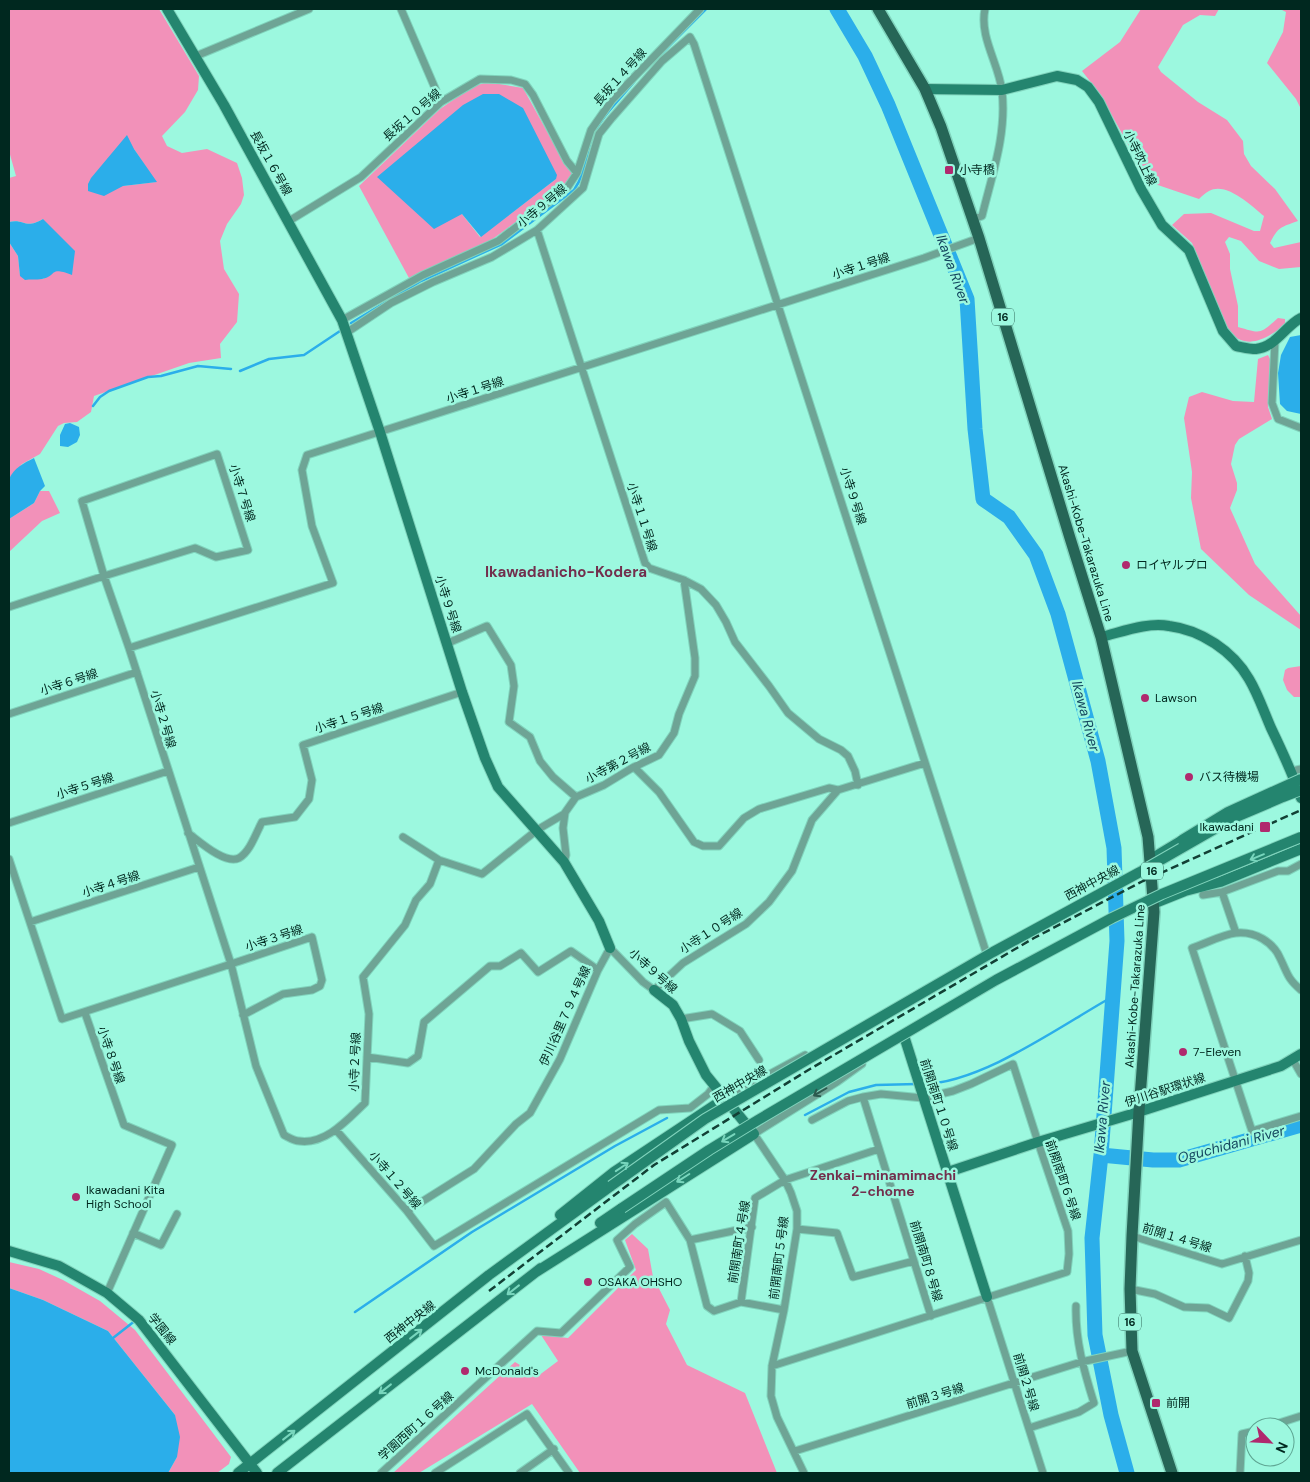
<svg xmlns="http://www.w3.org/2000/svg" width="1310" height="1482" viewBox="0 0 1310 1482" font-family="'DM Sans','Noto Sans JP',sans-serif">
<rect width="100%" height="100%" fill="#9cf8df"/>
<!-- green -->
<path fill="#f291b9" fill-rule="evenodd" d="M9,9H159L199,76L198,90L185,112L162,136L167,146L182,153L207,149L237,163L242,178L244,195L241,204L227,224L220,241L224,269L239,294L237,322L220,344L221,358L189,363L94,396L91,412L77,422L64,423L58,426L40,454L22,464L9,479V242L18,256L20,275L43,279L54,271H60L43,219C25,230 24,218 9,222V178L16,176L9,151ZM134,149L156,182L123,186Z
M1141,9H1219L1215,16L1200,15L1183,25L1158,67L1161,72L1198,102L1227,120L1243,141L1244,154L1251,166L1275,189L1298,221C1281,227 1278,227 1270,243L1274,248L1301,242V267L1279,269L1259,261L1241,241L1229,237L1225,242L1230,254V269L1238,306V327C1262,334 1260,334 1278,318L1285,319V325C1264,340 1248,351 1226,330L1192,243L1172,225L1184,214L1211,213L1254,231H1260L1264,216C1252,206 1226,181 1209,191C1205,193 1202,196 1199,199L1149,182L1100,94L1082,71L1120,42Z
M1280,9H1301V109L1296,99L1267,63L1283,32L1286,12Z
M487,82L523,88L564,162L574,175L565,186L490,241L409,278L359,186L440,109L472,87ZM556,179L480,237L462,214Z
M1268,355L1271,361L1268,407L1272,419L1239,439L1235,445L1231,464L1237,483V490L1230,508L1255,564L1301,616V630L1249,595L1201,549L1191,498L1192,472L1184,418L1189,397L1202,392L1233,401L1254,402L1258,359Z
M40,491H49L60,513L42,521L9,552V519L34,503Z
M1301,666V697H1294L1287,690L1283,680L1285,670L1288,668Z
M632,1234L648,1249L653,1277L670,1310L666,1324L687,1365L745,1393L777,1473H580L532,1404L419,1473H393L515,1362L538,1376L558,1361L541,1335L568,1338L636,1270L625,1240Z
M9,1262L39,1269L63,1280L100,1301L135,1330L231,1457L229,1464L217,1473H168L177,1457L175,1415L108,1331L43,1300L9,1288Z"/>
<!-- water -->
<path fill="#2baeea" d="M483,94H499L523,108L557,175L556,179L481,237L462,214L434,229L377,177L463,105Z
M127,135L134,149L157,182L123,186L104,196L88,191V184L91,178Z
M43,219L75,251L72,275C48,266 58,276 42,279C36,280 30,279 25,280L20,276L18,256L9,242V222C24,218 25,230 43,219Z
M1301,335V414L1287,411L1280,404L1278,373L1281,355L1290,337Z
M70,423L79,427L80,435L77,442L68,447L60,446V435L65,424Z
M34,458L45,486L40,491L34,503L9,519V479C14,468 24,463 34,458Z
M9,1288L43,1300L108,1331L175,1415L180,1437L177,1457L168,1473H9Z"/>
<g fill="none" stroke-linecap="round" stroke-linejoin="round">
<!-- stream -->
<path stroke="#2baeea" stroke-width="2.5" d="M653,62L706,9
M351,323L421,281L502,244L574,190C587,171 585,154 593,135C602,116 620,99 634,82
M240,371L269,359L304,355L340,331
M93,406L100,397L109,391L148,377L161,376L198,366L231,369
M923,1084C982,1083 1060,1026 1112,997
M805,1115L849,1092L876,1085L917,1084
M355,1312L472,1232L615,1146L667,1118
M113,1338L136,1320"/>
<!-- river -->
<path stroke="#2baeea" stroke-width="15" d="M837,9L865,56L888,105L967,299L975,429L983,499L1009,517L1036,555L1058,614L1098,761L1114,848L1117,941L1101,1155L1092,1238L1095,1335L1111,1415L1127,1473
M1101,1155L1153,1160H1179L1301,1125"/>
<!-- street casing -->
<g stroke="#80d3bc" stroke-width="9">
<path id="street" d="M401,9L441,102
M196,56L309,9
M973,219L982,216C992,175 1007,134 1002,91C999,64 979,37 985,9
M289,221L361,177L441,102L480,79L511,80L525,84L533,95L567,161L577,173
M537,230L645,563L649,568L684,580L701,589L716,605L726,622L735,642L769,686L788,713L819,739L841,750L848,756L855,771L858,785
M342,320L423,275L498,241L567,188L577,173L591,130L612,100L700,9
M346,333L391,303L433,282L492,257L537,230L583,188L599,134L611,119L662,61L690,37L694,44L986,952
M1275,341L1272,403L1278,419L1301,428
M217,454L248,550L216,557L195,548L104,576L82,501Z
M9,607L104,576L129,648L231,964L62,1019L9,859
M448,643L487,626L511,665L514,686L509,722L530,737L540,761L553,777L576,797
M129,648L333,583L312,526L302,470L307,455L924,258L979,238
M9,714L137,672
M634,767L659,792L694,842L703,846H719L744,818L759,809L829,788L838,790
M1292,771L1301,769
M9,823L168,771
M188,833C199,841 225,865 239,858C250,852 256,833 262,822L295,817L309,799L312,780L303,745L462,692
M403,837L439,860L482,874L537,830L564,814L576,797L604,785L632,768L659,755L674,733L679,714L695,676V658L684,580
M564,862L566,855L563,828L565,813
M1203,895L1222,892
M30,922L199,867
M1236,933L1222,892L1278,871H1288L1301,864
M1301,990C1287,978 1288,974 1280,958C1273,942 1255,931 1236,933C1223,934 1205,944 1192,948L1252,1131L1301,1116
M85,1013L124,1125L172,1145L107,1293
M243,1015L283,994L312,990L320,986L322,980L312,937L231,964L256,1066L284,1135C288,1137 294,1141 299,1141C326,1145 348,1119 365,1103L369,1014L363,977L405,925L416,900L430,884L439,860
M681,1019L712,1014L740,1031L759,1060
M367,1057L408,1063L418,1056L424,1022L490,966H500L521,953L538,972L571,951L598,970
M1293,1060L1301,1074
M863,1097L931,1316
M724,1099L805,1055
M336,1130L407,1211L434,1246L659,1110L690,1108L708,1094L714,1086
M407,1211L474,1169L516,1124L530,1113L560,1059L598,970L610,948L643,982L654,990L683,963L746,924L769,902L792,871L812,820L838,790L925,763
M797,1229L837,1233L853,1277L914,1261
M133,1233L161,1245L177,1214
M1132,1236L1222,1264L1301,1240
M690,1240L752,1227
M1130,1289L1155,1294L1184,1307L1208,1308L1229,1318L1248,1281L1249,1273L1245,1256
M987,1297L1043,1473
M741,1302L755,1198L785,1180L879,1149
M772,1366L1067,1272L1069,1254L1068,1231L1038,1142L1013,1064L971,1084L953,1091L923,1098L881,1094L863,1097L848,1101L812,1120
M1267,1427L1301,1416
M1029,1428L1079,1412L1094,1403C1084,1371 1075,1340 1076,1306
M795,1451L1081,1362L1132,1351
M381,1473L537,1331L561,1333L630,1267L617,1240L635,1224L666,1202L690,1240L707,1306L714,1311L741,1302L784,1310
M435,1473L527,1414L569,1473
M520,1473L554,1449
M804,1473L777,1417L771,1396L772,1366L784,1310L797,1229V1211L791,1193L785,1180L754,1134L837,1082L862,1064
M1240,1473L1242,1434L1255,1431"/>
</g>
<!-- secondary casing -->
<g stroke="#80d3bc" stroke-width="12">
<path id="secondary" d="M167,9L224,105L342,320L380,432L462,692L485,758L498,787L564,862L599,921L610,948
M925,89L1002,90L1057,76L1077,80L1088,87L1099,102L1141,189L1162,225L1189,250L1223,331L1236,346C1242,347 1249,349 1256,349C1276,347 1285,326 1301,318
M1101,637C1122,632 1147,622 1169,626C1201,630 1233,651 1249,679C1258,694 1264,712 1271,728C1282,751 1293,774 1301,798
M1151,859L1181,841
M1155,903L1185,891L1220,882L1301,849
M904,1036L987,1297
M948,1172L1038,1142L1132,1114L1281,1066L1301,1054
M560,1215L614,1172L724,1099
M600,1223L622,1208
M9,1251L59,1266L107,1293L139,1320L257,1473
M536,1272L754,1134L706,1075L689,1041L681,1019L673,1005L654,990
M238,1473L489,1275L611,1186
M277,1473L541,1268"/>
</g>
<!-- primary casing -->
<g stroke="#80d3bc" stroke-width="14">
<path id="primary" d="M878,9L925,89L941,127L979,238L1070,538L1101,637L1148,837L1154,912L1139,1111L1132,1236L1130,1289L1132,1351L1172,1473"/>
</g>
<!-- street -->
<use href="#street" stroke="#6ea495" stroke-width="7"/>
<!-- secondary -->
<use href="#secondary" stroke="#24856f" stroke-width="10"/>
<!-- primary -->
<use href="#primary" stroke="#266657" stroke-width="11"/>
<!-- rail -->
<path stroke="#124035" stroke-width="2.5" stroke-dasharray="8 4" stroke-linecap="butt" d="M489,1291L654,1165L810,1069L1034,938L1143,881L1301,810"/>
<!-- secondary-bridge casing -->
<g stroke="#80d3bc" stroke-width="12" stroke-linecap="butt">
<path id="secondary-bridge" d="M1182,840L1228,812L1301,779
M611,1186L705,1119L993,952L1140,872L1234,818L1283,797L1301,790
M622,1208L709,1150L758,1120L996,980L1112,918L1162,894L1301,837"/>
</g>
<!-- secondary-bridge -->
<use href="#secondary-bridge" stroke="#24856f" stroke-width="10"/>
</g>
<!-- one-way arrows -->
<defs><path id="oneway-shaft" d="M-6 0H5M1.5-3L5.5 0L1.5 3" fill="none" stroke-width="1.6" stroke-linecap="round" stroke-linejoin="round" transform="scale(1.25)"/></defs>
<g stroke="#78d6bd">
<use href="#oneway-shaft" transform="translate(1257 857) rotate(158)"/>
<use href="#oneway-shaft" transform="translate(728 1138) rotate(149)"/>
<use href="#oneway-shaft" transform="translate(622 1167) rotate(-34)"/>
<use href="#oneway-shaft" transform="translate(683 1178) rotate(148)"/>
<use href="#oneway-shaft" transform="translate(513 1290) rotate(142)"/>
<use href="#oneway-shaft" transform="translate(416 1334) rotate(-38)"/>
<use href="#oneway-shaft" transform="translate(385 1389) rotate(142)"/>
<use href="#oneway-shaft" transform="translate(289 1435) rotate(-38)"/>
</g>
<use stroke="#2c5a4e" href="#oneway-shaft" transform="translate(820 1092) rotate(150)"/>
<!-- markers -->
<g fill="#b0296e" stroke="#9cf8df" stroke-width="2">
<rect x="944" y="165" width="10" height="10" rx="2.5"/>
<circle cx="1126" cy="565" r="5"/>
<circle cx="1145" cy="698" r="5"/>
<circle cx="1189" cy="777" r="5"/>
<rect x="1259" y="821" width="12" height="12" rx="2.5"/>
<circle cx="1183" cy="1052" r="5"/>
<circle cx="76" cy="1197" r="5"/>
<circle cx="588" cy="1282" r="5"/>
<circle cx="465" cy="1371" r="5"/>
<rect x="1151" y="1398" width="10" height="10" rx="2.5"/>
</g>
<g text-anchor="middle" stroke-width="5" stroke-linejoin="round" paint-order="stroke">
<!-- shield labels -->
<g fill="#9cf8df" stroke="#2f6659" stroke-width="1">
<rect x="992" y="308.5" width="22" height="17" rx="4"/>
<rect x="1141" y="862.5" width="22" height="17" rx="4"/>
<rect x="1119" y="1313.5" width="22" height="17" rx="4"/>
</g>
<g font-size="11" font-weight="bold" fill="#00281f">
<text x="1003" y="321">16</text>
<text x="1152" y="875">16</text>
<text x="1130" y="1326">16</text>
</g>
<!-- street labels -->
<g font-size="12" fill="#00281f" stroke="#9cf8df">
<text transform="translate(620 77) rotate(-48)" y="4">長坂１４号線</text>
<text transform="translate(412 115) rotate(-41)" y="4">長坂１０号線</text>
<text transform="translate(1140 158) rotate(64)" y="4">小寺吹上線</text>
<text transform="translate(271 163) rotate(61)" y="4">長坂１６号線</text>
<text transform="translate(542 206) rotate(-40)" y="4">小寺９号線</text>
<text transform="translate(861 266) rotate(-18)" y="4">小寺１号線</text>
<text transform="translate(475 390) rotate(-18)" y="4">小寺１号線</text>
<text transform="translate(242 493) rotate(72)" y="4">小寺７号線</text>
<text transform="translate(853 496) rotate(72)" y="4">小寺９号線</text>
<text transform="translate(642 517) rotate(72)" y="4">小寺１１号線</text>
<text transform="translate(1086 543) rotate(73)" y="4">Akashi-Kobe-Takarazuka Line</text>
<text transform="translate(448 604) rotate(72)" y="4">小寺９号線</text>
<text transform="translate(69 682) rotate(-18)" y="4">小寺６号線</text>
<text transform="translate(349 718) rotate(-18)" y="4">小寺１５号線</text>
<text transform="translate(163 719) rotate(73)" y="4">小寺２号線</text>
<text transform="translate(618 763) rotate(-28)" y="4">小寺第２号線</text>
<text transform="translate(85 786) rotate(-18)" y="4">小寺５号線</text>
<text transform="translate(1092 883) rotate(-28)" y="4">西神中央線</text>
<text transform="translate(111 884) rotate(-18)" y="4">小寺４号線</text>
<text transform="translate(711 931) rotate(-33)" y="4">小寺１０号線</text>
<text transform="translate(274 938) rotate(-18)" y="4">小寺３号線</text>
<text transform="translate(653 971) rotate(42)" y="4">小寺９号線</text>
<text transform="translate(1135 986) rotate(-86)" y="4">Akashi-Kobe-Takarazuka Line</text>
<text transform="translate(565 1016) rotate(-66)" y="4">伊川谷里７９４号線</text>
<text transform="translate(111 1055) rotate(71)" y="4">小寺８号線</text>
<text transform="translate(355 1062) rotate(-88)" y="4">小寺２号線</text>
<text transform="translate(740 1084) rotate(-30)" y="4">西神中央線</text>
<text transform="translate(1165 1090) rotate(-18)" y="4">伊川谷駅環状線</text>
<text transform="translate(939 1105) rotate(72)" y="4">前開南町１０号線</text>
<text transform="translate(395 1180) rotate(49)" y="4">小寺１２号線</text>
<text transform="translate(1063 1180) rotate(71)" y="4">前開南町６号線</text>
<text transform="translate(1177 1238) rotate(17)" y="4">前開１４号線</text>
<text transform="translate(739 1242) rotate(-81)" y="4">前開南町４号線</text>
<text transform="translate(779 1258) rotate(-83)" y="4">前開南町５号線</text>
<text transform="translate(926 1261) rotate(73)" y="4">前開南町８号線</text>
<text transform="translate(410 1322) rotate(-38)" y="4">西神中央線</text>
<text transform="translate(162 1329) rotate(51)" y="4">学園線</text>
<text transform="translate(1026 1382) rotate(73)" y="4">前開２号線</text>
<text transform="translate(935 1396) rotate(-17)" y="4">前開３号線</text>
<text transform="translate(416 1426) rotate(-42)" y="4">学園西町１６号線</text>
</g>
<!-- poi labels -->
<g font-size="12" fill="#00281f" stroke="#9cf8df" text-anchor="start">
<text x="959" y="174">小寺橋</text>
<text x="1136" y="569">ロイヤルプロ</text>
<text x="1155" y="702">Lawson</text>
<text x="1199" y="781">バス待機場</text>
<text x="1254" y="831" text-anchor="end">Ikawadani</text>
<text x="1193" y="1056">7-Eleven</text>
<text x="86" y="1194">Ikawadani Kita<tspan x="86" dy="14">High School</tspan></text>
<text x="598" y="1286">OSAKA OHSHO</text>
<text x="475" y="1375">McDonald's</text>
<text x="1166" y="1407">前開</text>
</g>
<!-- water labels -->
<g font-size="14" font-style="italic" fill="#14465f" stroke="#9cf8df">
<text transform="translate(953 269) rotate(70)" y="5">Ikawa River</text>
<text transform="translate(1086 716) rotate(75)" y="5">Ikawa River</text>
<text transform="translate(1102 1117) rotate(-85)" y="5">Ikawa River</text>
<text transform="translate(1231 1144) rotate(-15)" y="5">Oguchidani River</text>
</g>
<!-- neighbourhood labels -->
<g font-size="14" font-weight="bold" fill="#722f4d" stroke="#9cf8df">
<text x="883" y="1180">Zenkai-minamimachi<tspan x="883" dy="16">2-chome</tspan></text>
</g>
<!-- quarter labels -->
<g font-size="15" font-weight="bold" fill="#722f4d" stroke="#9cf8df">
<text x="566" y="577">Ikawadanicho-Kodera</text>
</g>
</g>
<!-- border -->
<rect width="1310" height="1482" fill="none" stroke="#00281f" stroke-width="20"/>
<!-- north arrow -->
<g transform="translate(1270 1442) rotate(115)"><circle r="24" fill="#9cf8df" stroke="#5ea592"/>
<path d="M0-4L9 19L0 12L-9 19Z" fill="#b0296e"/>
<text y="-8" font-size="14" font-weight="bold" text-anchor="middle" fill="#00281f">N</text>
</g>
</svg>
